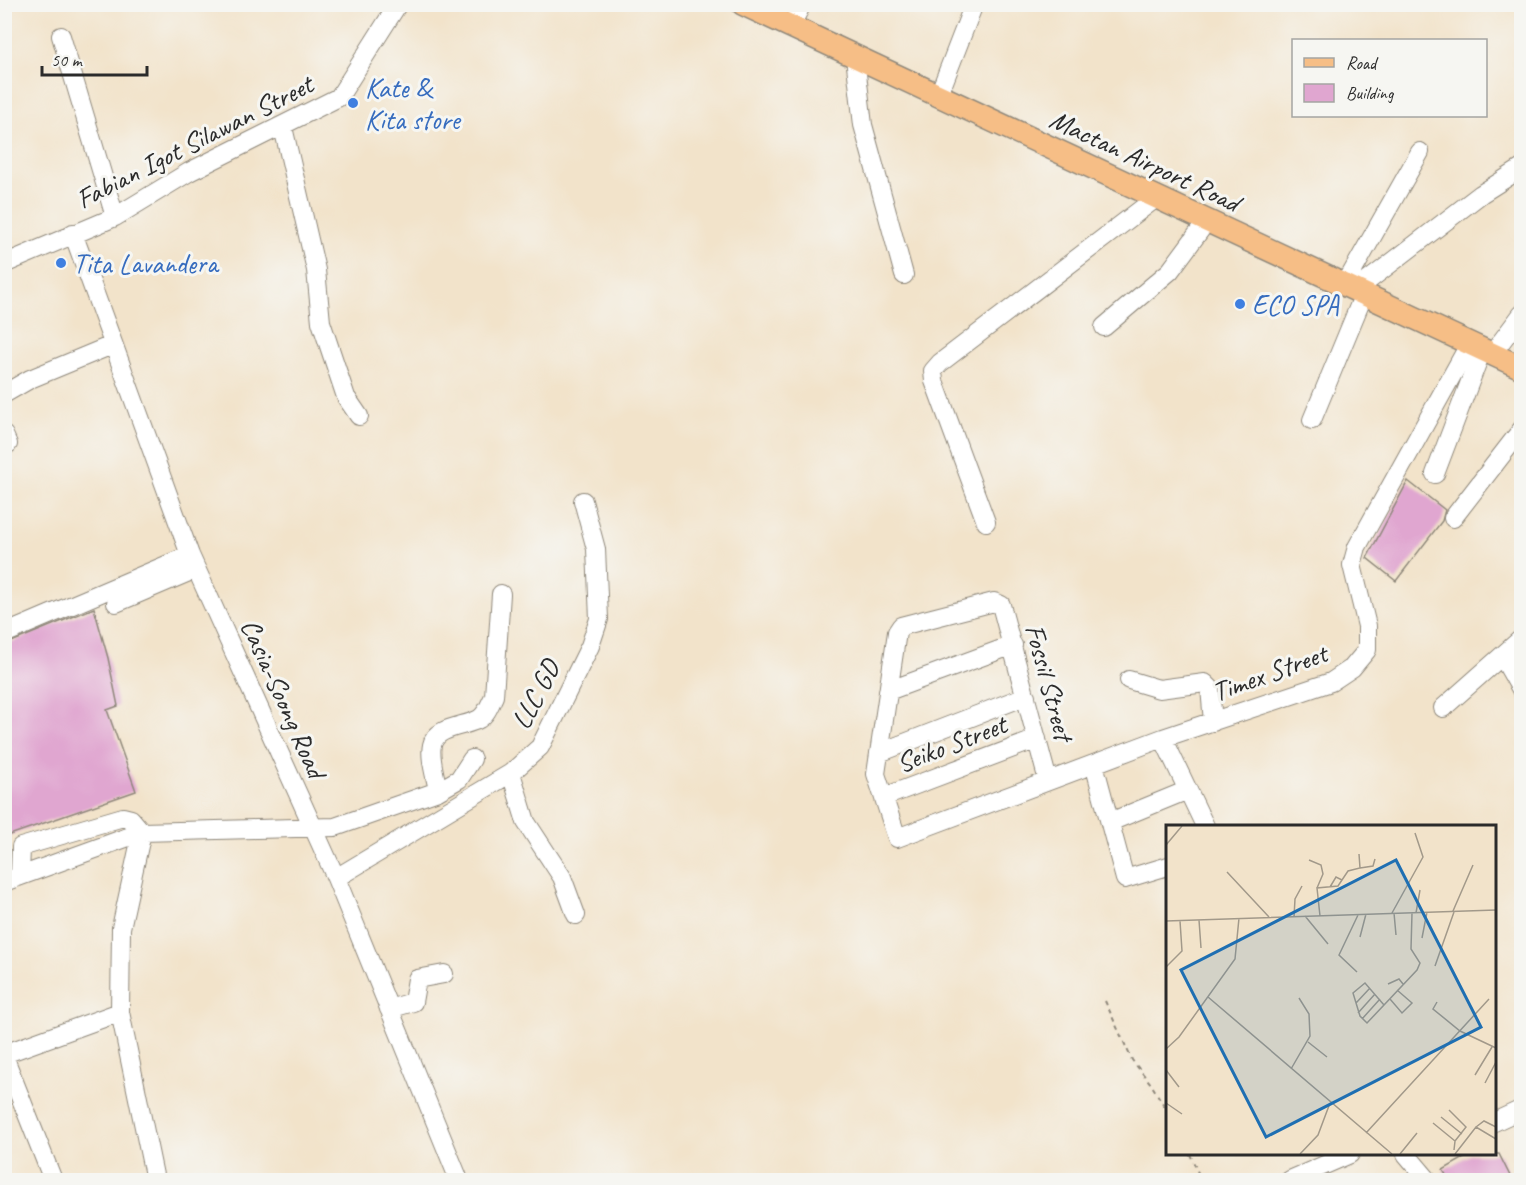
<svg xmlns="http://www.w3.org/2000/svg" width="1526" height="1185" viewBox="0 0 1526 1185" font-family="Caveat,sans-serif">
<rect width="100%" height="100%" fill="#f6f6f2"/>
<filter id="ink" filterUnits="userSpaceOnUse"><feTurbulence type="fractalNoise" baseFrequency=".0167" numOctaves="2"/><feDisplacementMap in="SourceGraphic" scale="12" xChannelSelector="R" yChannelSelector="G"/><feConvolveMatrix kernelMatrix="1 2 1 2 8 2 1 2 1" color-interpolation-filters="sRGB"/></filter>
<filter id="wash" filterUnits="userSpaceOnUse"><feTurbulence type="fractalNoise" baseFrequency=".008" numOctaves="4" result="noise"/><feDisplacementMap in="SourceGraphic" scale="24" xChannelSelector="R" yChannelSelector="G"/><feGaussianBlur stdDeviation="1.35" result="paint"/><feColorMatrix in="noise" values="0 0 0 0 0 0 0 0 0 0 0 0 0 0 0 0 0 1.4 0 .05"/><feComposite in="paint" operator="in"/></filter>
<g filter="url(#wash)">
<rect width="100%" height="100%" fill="#f2e3ca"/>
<g id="blocks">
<!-- building -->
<path fill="#e0a6d0" d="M1408,481L1445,510L1442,521L1396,581L1367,558Z
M94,608L108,658L118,706L107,710L136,791L4,837V645Z
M1471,1154H1499L1512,1180H1449L1443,1170Z"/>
</g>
</g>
<g filter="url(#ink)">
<use href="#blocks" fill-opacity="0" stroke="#8e877a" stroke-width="1.5"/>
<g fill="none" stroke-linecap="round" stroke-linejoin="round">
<!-- minor casing -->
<g stroke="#8e877a" stroke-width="20">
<path id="minor" d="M790,27L802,4
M61,36L115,217
M855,57L863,125L904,275
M938,97L974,4
M283,127L316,270L321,322L346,397L359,416
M73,233L190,555L336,878L459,1180
M4,264L115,217L189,172L339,97L398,4
M1345,285L1420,152
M1356,290L1481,194L1522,168
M1104,327L1170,271L1207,221
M1492,354L1522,314
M4,394L30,379L112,345
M1312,420L1364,294
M4,435L8,444
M1435,474L1482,350
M1453,518L1522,429
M986,522L934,381L933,371L940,363L1156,198
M116,603L196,569
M4,634L190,555
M1502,656L1522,691
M1129,680L1159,689L1205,683L1210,688L1213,722
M888,691L1013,645
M1443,708L1522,638
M1163,738L1205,826
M879,753L1026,696
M1094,764L1125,879L1168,866
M511,773L526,822L562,877L576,915
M1048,781L1001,605L994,602L901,626L897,632L876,774L897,838L1163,738L1331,682L1352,668L1367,650V626L1352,565L1357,547L1470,343
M438,791C436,778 429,758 432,745C436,726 465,727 479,719C487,714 490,704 494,696L501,594
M884,797L1037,739
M1110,822L1188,790
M20,876L21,847L123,817L131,819L142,832L121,928L120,1012L155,1180
M336,878L511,773L540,747L590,646L599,619L596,549L583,501
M4,882L142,832L335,827L438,791L459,779L472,759
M389,1009L413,1002L417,979L444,974
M4,1054L120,1012
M4,1056L53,1180
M1494,1122L1522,1109
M1406,1154L1428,1180
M1290,1180L1350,1154"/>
</g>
<!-- major casing -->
<g stroke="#8e877a" stroke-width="25">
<path id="major" d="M743,4L1522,368"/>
</g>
<!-- path -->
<path stroke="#8e877a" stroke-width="2" stroke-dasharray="4.5 4.5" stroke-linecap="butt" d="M1105,1001L1132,1060L1151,1084L1168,1112
M1190,1154L1201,1180"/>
<!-- minor -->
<use href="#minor" stroke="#fff" stroke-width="18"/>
<!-- major -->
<use href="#major" stroke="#f6be86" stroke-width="22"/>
</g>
</g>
<!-- markers -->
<g fill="#3f7fe0" stroke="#f6f6f2" stroke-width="2">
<circle cx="353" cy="103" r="6"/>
<circle cx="61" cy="263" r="6"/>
<circle cx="1240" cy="304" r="6"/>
</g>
<g text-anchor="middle" stroke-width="6" stroke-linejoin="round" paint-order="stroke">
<!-- shop labels -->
<g font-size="28" fill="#366cbe" stroke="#f6f6f2" text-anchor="start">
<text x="365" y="97">Kate &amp;<tspan x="365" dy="32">Kita store</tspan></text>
<text x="73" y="273">Tita Lavandera</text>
<text x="1252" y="314">ECO SPA</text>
</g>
<!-- street labels -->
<g font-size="28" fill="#2b2b2b" stroke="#f6f6f2">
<text transform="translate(194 141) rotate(-27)" y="10">Fabian Igot Silawan Street</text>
<text transform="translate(1145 160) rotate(25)" y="10">Mactan Airport Road</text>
<text transform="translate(1269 672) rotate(-20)" y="10">Timex Street</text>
<text transform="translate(1050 682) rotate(75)" y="10">Fossil Street</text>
<text transform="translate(535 694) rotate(-63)" y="10">LLC GD</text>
<text transform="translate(284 698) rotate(66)" y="10">Casia-Soong Road</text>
<text transform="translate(951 743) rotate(-21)" y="10">Seiko Street</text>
</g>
</g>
<!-- overview -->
<g transform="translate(1166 825)">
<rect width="330" height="330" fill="#f2e3ca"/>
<path fill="none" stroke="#a2998a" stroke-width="1.5" d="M0,20L16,1M143,35L155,40L157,49L151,63M194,43L207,41L209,34M61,47L103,92M164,62L170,52L176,55M287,86L307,40M226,88L257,32L249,8M228,88L230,110M250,88L254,65M139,91L162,119M154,91L151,63L172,61L182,46L194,43L193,29M128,92L129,74L136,61M33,95L35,123M0,96L330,85M194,112L200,89M256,113L261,87M269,141L288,87M0,142L16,126L14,96M191,147L173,130L192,90M222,159L233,154L237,159M42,172L226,329M224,174L236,188L246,178L231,165M271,177L267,184L294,206L330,223M190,178L204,163M218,180L199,158L187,168L194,191L201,198L251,145L254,138L245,124L246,88M192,188L209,169M196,194L214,174M142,217L161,232M0,224L13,212L69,134L73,93M125,244L144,211L143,189L133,173M0,245L13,262M309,250L326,222M319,258L330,237M0,278L16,289M283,285L300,302L289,316M275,292L296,309M267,298L289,316L288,325M310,302L318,296L330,302M200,308L323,174M134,329L152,310L164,278M234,329L251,308M289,329L310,302L330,314"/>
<path fill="#1f6fb2" fill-opacity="0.15" stroke="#1f6fb2" stroke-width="3" d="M230,35L315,202L100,312L15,145Z"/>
<rect width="330" height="330" fill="none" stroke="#2b2b2b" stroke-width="3"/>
</g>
<!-- margin -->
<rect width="1526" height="1185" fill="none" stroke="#f6f6f2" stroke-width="24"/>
<!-- legend -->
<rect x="1292" y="39" width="195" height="78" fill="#f6f6f2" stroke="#a5a5a2" stroke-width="1.5"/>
<rect x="1304" y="58" width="30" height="9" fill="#f6be86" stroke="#a5a5a2" stroke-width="1.5"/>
<text x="1346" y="69" font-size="18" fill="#2b2b2b">Road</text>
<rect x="1304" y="84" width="30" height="18" fill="#e0a6d0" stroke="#a5a5a2" stroke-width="1.5"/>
<text x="1346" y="99" font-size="18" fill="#2b2b2b">Building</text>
<!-- scale -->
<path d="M42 66v9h105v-9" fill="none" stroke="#2b2b2b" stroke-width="3"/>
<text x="51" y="66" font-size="18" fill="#2b2b2b" stroke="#f6f6f2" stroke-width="4.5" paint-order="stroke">50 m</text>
</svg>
